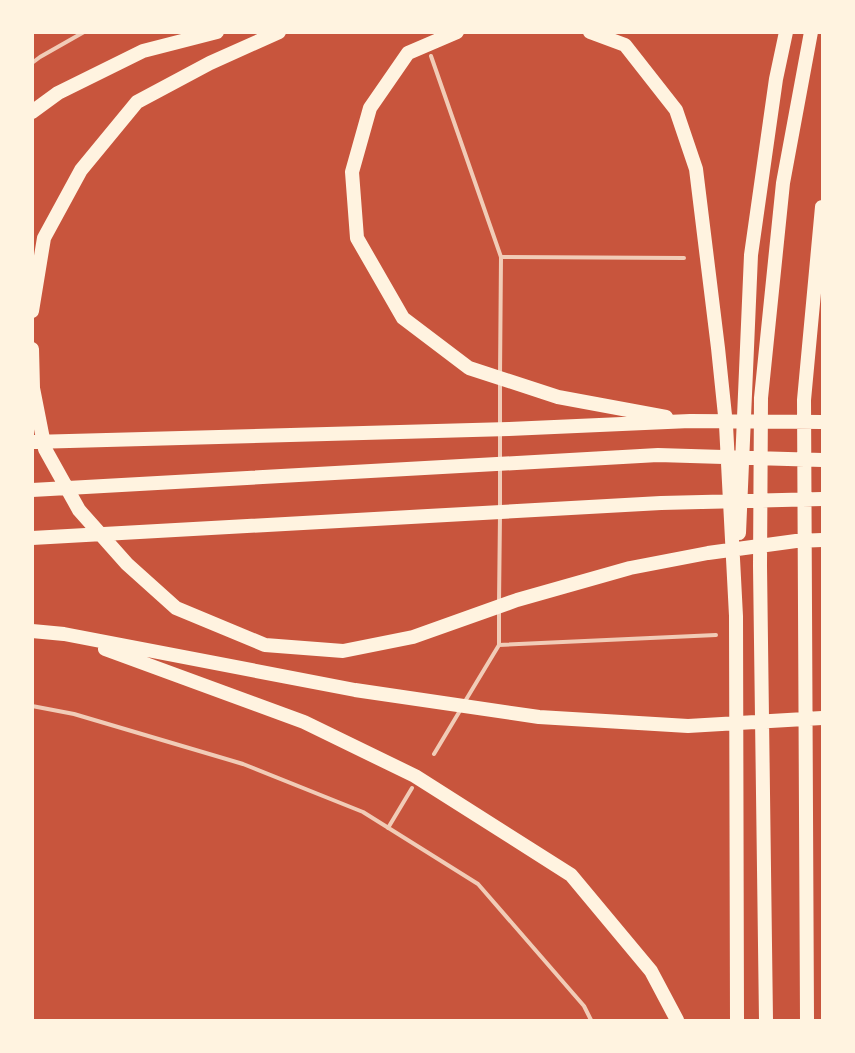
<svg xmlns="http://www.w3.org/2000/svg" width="855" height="1053" viewBox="0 0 855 1053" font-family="Figtree,sans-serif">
<rect width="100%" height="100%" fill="#c8553d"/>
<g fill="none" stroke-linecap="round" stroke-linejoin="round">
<!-- service -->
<path stroke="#f1ccb7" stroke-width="4" d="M431,56L501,257L500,375
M32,63L40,57L84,32
M501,257L684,258
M500,425V382
M500,460V432
M500,508V467
M499,603L500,515
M499,610V645L716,635
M464,703L499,645
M32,706L74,714L243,764L363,812L478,884L584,1006L591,1020
M434,754L461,709
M388,828L412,788"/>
<!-- trunk -->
<path stroke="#fff3e0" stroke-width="14" d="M457,32L408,53L370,108L352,172L357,238L403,318L469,368L558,397L666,417
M590,32L625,45L676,110L696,169L718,348L726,425L736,616L737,1020
M32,112L58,93L143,51L217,32
M32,311L44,238L81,170L137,102L210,63L279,32
M32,349L33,388L45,449L79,510L127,564L176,608L265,645L343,651L413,637L517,600L630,568L708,553L796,541L822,540
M32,442L509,429L690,421L822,422
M32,490L658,455L822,460
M739,533L751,255L776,79L786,32
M32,538L661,503L822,499
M32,631L64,634L355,690L539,717L688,726L822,718
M105,649L304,722L415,776L571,875L651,971L677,1020
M766,1020L760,566L761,398L783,183L811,32
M807,1020L804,400L822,207"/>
</g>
<!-- border -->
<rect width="855" height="1053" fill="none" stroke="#fff3e0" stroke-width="68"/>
</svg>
